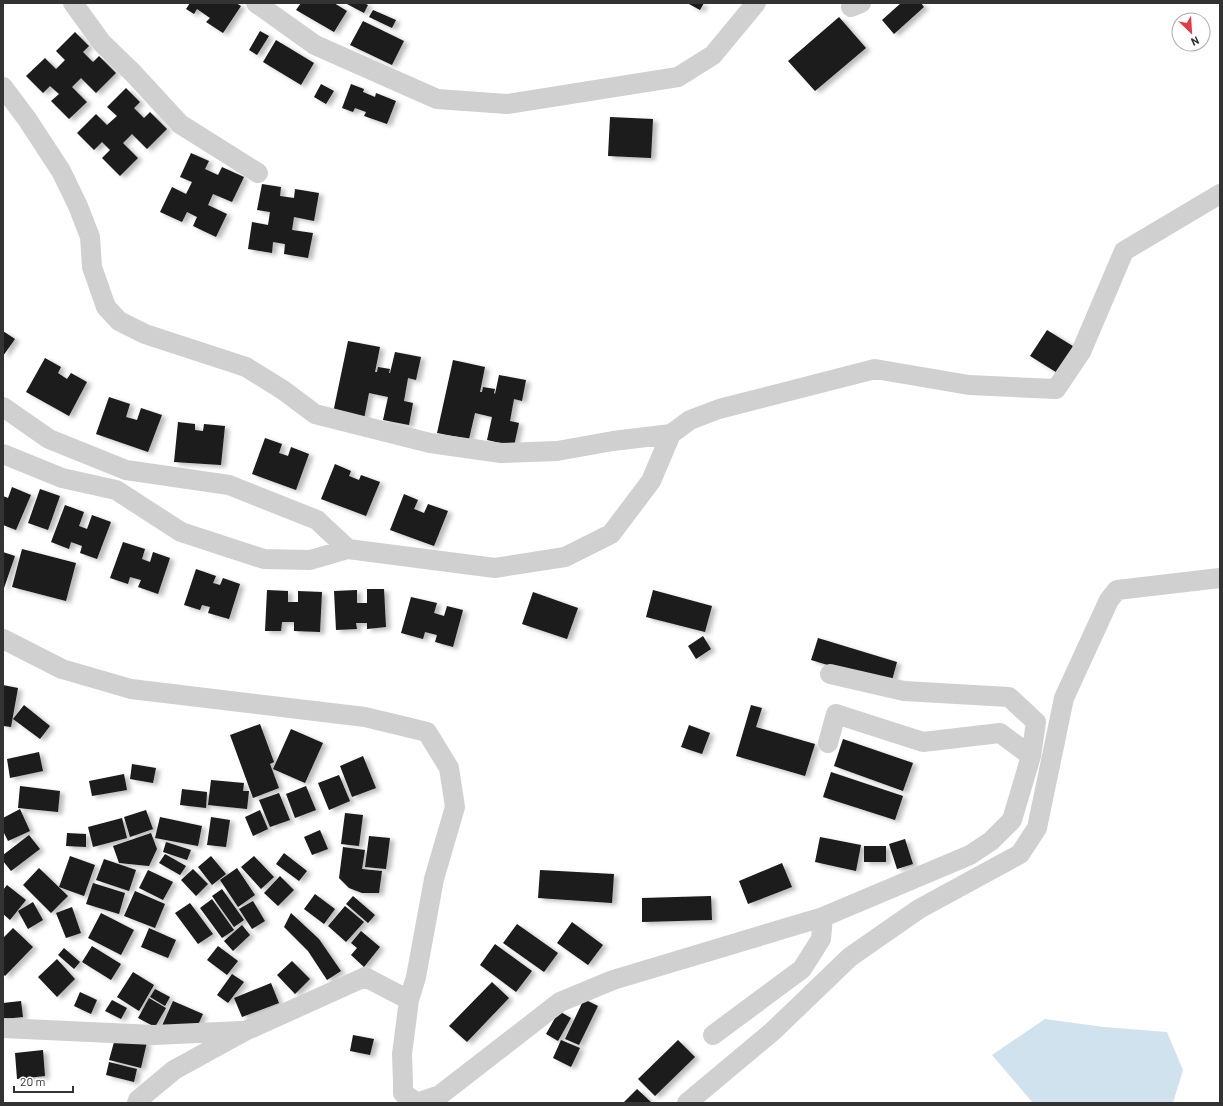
<svg xmlns="http://www.w3.org/2000/svg" width="1223" height="1106" viewBox="0 0 1223 1106" font-family="Barlow,sans-serif">
<defs>
<filter id="shadow"><feDropShadow dx="4.5" dy="2.5" stdDeviation="2" flood-color="#0004"/></filter>
</defs>
<rect width="100%" height="100%" fill="#fff"/>
<!-- water -->
<path fill="#cfe2ee" d="M1045,1019L1104,1027L1167,1032L1183,1070L1173,1103H1033L992,1055Z"/>
<!-- building -->
<path fill="#1a1a1a" filter="url(#shadow)" d="M190,3H236L241,6L223,33L206,22L210,18L197,9L194,14L186,9Z
M301,3H334L347,11L334,32L296,10Z
M345,3H364L368,5L364,13Z
M687,3H704L700,10Z
M901,3H921L924,7L894,34L882,20Z
M373,10L396,20L392,28L369,17Z
M839,17L866,48L815,91L788,61Z
M363,21L404,41L392,65L350,45Z
M260,31L269,36L257,55L249,50Z
M75,32L89,46L83,52L93,62L99,56L116,73L96,93L81,78L72,87L87,102L69,119L51,101L59,94L50,86L43,93L26,76L45,58L56,69L65,60L56,51Z
M276,40L314,63L301,85L263,62Z
M321,84L334,91L326,104L314,97Z
M351,84L364,89L363,92L375,97L376,93L396,101L387,124L364,116L366,112L355,108L353,112L342,108Z
M126,88L140,102L134,108L144,118L150,112L167,129L147,149L132,134L123,143L138,158L120,176L102,158L110,150L102,142L94,150L77,133L96,114L107,125L117,116L107,107Z
M610,117L653,119L651,158L608,156Z
M191,153L209,161L205,169L218,175L222,167L244,177L232,202L213,194L208,205L227,214L216,237L193,226L197,217L187,212L182,222L160,212L172,187L186,194L192,182L180,177Z
M262,184L281,187L280,196L294,198L295,189L319,193L314,221L294,217L292,230L313,233L308,258L284,254L285,244L273,242L272,253L248,249L252,222L268,225L270,212L257,210Z
M1047,330L1076,348L1059,374L1030,356Z
M3,331L15,339L3,356Z
M348,341L380,347L375,372H377L378,367L390,369L389,373H390L395,352L421,357L416,380L408,378L404,401L413,403L409,425L383,420L388,397L369,393L364,419L333,413Z
M45,358L61,367L58,373L67,379L71,373L87,382L69,416L26,392Z
M453,360L485,367L480,392H482L483,387L495,389L494,393L495,394L499,375L526,380L522,401L514,399L510,421L519,423L514,446L487,440L492,417L475,413L469,439L437,433Z
M109,397L130,404L126,417L137,420L141,408L162,415L148,452L96,434Z
M178,422L195,424V430L203,431L204,424L225,426L221,465L174,462Z
M265,438L282,444L279,453L288,456L291,447L309,454L296,490L252,474Z
M335,464L351,471L349,476L359,480L361,475L380,482L366,516L321,499Z
M12,487L31,495L16,530L3,525V496L8,498Z
M40,489L60,496L48,530L28,523Z
M404,494L418,500L414,509L424,513L428,504L448,511L434,546L390,530Z
M65,505L84,512L79,526L87,529L92,515L111,522L97,559L80,553L82,546L71,542L69,549L51,542Z
M123,542L145,549L142,559L150,562L153,552L170,558L158,594L138,587L141,580L130,577L128,584L110,578Z
M22,549L76,563L66,601L12,587Z
M3,552L15,556L3,591Z
M196,569L216,576L213,583L220,585L223,578L240,584L229,619L208,613L210,607L202,605L200,610L184,605Z
M367,589H384L386,627L367,629V623H356L357,629L336,630L334,591L357,590V603H367Z
M267,590L288,591V602H298V591L322,592L320,632L294,631V622H282L281,631H265Z
M653,590L712,606L705,632L646,617Z
M533,592L578,608L567,639L522,624Z
M411,597L437,603L434,613L444,616L447,606L463,610L453,647L435,642L437,635L425,632L423,639L401,633Z
M703,636L711,649L696,659L688,646Z
M818,638L897,662L891,684L811,660Z
M3,685L18,688L11,727L3,726Z
M24,705L50,726L40,739L13,719Z
M751,705L762,708L756,727L815,744L805,776L736,756Z
M260,724L274,762L270,764L279,788L253,798L230,735Z
M689,725L710,733L702,754L681,747Z
M291,729L323,743L305,783L273,769Z
M843,739L913,763L903,791L834,766Z
M39,752L43,771L10,778L7,759Z
M363,756L376,788L352,797L340,766Z
M132,764L156,768L153,783L130,779Z
M831,772L903,796L895,820L823,797Z
M124,774L127,790L92,796L89,781Z
M339,775L350,801L329,810L318,783Z
M211,780L244,783L243,791H249L247,809L208,805Z
M20,786L60,791L58,812L18,808Z
M306,786L316,810L295,818L286,794Z
M182,789L207,792L206,808L180,805Z
M279,793L290,820L270,827L259,800Z
M20,809L30,831L8,841L3,831V818Z
M146,810L153,829L130,837L124,817Z
M260,810L268,829L253,836L245,817Z
M345,813L363,815L359,846L341,844Z
M160,817L202,826L198,846L155,838Z
M211,817L230,820L226,847L207,845Z
M122,818L127,838L93,847L88,827Z
M320,830L328,849L312,855L304,837Z
M67,833L86,834V847L66,846Z
M151,833L157,849L149,866L119,863L113,846Z
M29,835L40,849L11,871L3,861V855Z
M369,836L390,838L386,869L365,867Z
M820,837L861,845L856,871L815,862Z
M905,839L913,864L897,869L889,844Z
M166,842L191,850L187,860L163,852Z
M864,846H886V862H864Z
M343,847L365,850L362,869L382,871L379,893H362L349,888L339,878Z
M284,853L307,871L299,881L276,864Z
M165,854L186,866L180,875L159,863Z
M70,856L95,865L84,896L59,887Z
M211,856L226,874L212,885L198,867Z
M254,856L274,877L261,889L241,867Z
M104,859L136,870L129,891L96,880Z
M782,863L792,887L748,904L739,881Z
M39,868L68,896L51,913L23,885Z
M237,868L255,895L238,907L220,880Z
M193,869L208,884L196,896L181,880Z
M148,870L173,882L163,900L139,888Z
M540,870L614,874L612,903L538,898Z
M280,876L294,890L278,906L264,893Z
M93,883L125,893L119,914L86,904Z
M7,885L26,900L10,920L3,914V890Z
M222,889L244,920L234,927L212,896Z
M135,891L165,904L155,928L124,916Z
M315,894L335,909L324,924L304,909Z
M353,896L375,915L368,923L346,904Z
M711,896L712,920L642,922V898Z
M212,899L234,930L222,938L200,908Z
M253,901L265,921L252,929L239,909Z
M33,902L43,920L28,929L18,911Z
M190,903L213,934L198,944L175,913Z
M345,906L364,922L346,942L328,926Z
M72,907L81,933L66,938L56,913Z
M101,913L134,930L121,955L88,938Z
M291,913L319,939L341,971L327,980L308,951L284,927Z
M572,922L603,945L588,965L557,943Z
M517,924L558,953L544,972L503,943Z
M242,925L250,935L233,951L224,941Z
M13,928L33,947L5,976L3,974V938Z
M149,928L176,940L168,958L141,947Z
M361,931L380,947L364,967L351,955L357,948L351,943Z
M495,944L532,971L516,992L480,965Z
M92,946L121,964L111,980L82,962Z
M218,946L238,961L227,975L207,960Z
M64,948L80,962L74,969L58,955Z
M57,959L75,979L57,997L38,977Z
M292,961L310,979L295,994L277,975Z
M133,972L154,985L139,1011L117,997Z
M232,974L244,982L228,1003L217,995Z
M492,982L509,998L467,1042L449,1026Z
M271,983L279,1003L242,1017L234,998Z
M155,989L170,997L165,1006L150,997Z
M80,992L97,1000L91,1014L74,1006Z
M149,998L166,1008L155,1027L138,1018Z
M584,999L598,1006L579,1045L565,1039Z
M112,1000L127,1008L121,1019L105,1011Z
M21,1001L23,1017L3,1019V1003Z
M173,1001L203,1014L196,1029L161,1028Z
M559,1011L571,1018L558,1041L546,1034Z
M116,1035L147,1042L141,1068L109,1060Z
M353,1035L374,1039L370,1055L350,1051Z
M561,1040L580,1048L571,1067L553,1058Z
M678,1040L695,1057L655,1096L638,1079Z
M43,1050L45,1076L17,1079L15,1053Z
M109,1062L137,1069L134,1082L106,1075Z
M637,1089L652,1103H623Z"/>
<g fill="none" stroke-linecap="round" stroke-linejoin="round">
<!-- minor -->
<path stroke="#d0d0d0" stroke-width="20" d="M73,3L102,43L133,73L180,124L258,173
M256,3L315,45L437,99L507,104L678,77L713,55L756,3
M851,7L861,3
M3,87L27,119L61,171L78,206L90,237L92,267L106,307L119,321L145,334L246,367L283,390L315,414L430,443L501,453L557,451L613,441L671,434
M3,407L49,439L126,470L229,485L317,520L348,549
M3,454L62,478L116,490L181,532L264,559L310,560L348,549L495,568L565,557L611,534L651,481L671,434L690,420L719,409L875,369L969,385L1056,389L1081,352L1124,251L1220,194
M3,639L62,669L131,689L365,717L427,732L449,768L455,807L434,879L416,977L409,1000L402,1054L403,1082V1093L417,1103
M828,743L836,714L923,742L1000,733L1031,756
M3,1028L154,1035L241,1031
M713,1035L802,969L821,939L823,917
M137,1103L138,1100L174,1070L245,1031L365,977L409,1000
M417,1103L440,1095L560,1002L613,980L823,917L970,855L991,841L1012,820L1031,756L1036,722L1009,697L904,691L830,674
M687,1103L773,1031L850,957L919,909L1020,854L1037,828L1064,698L1109,600L1117,590L1220,578"/>
</g>
<!-- border -->
<rect width="1223" height="1106" fill="none" stroke="#333333" stroke-width="8"/>
<!-- north arrow -->
<g transform="translate(1191 32) rotate(155)"><circle r="19" fill="#ffffff" stroke="#adadad"/>
<path d="M0-3L7 15L0 10L-7 15Z" fill="#e63946"/>
<text y="-6" font-size="11" font-weight="bold" text-anchor="middle" fill="#333333">N</text>
</g>
<!-- scale -->
<path d="M14 1086v6h59v-6" fill="none" stroke="#333333" stroke-width="2"/>
<text x="20" y="1086" font-size="12" fill="#333333" stroke="#ffffff" stroke-width="3" paint-order="stroke">20 m</text>
</svg>
